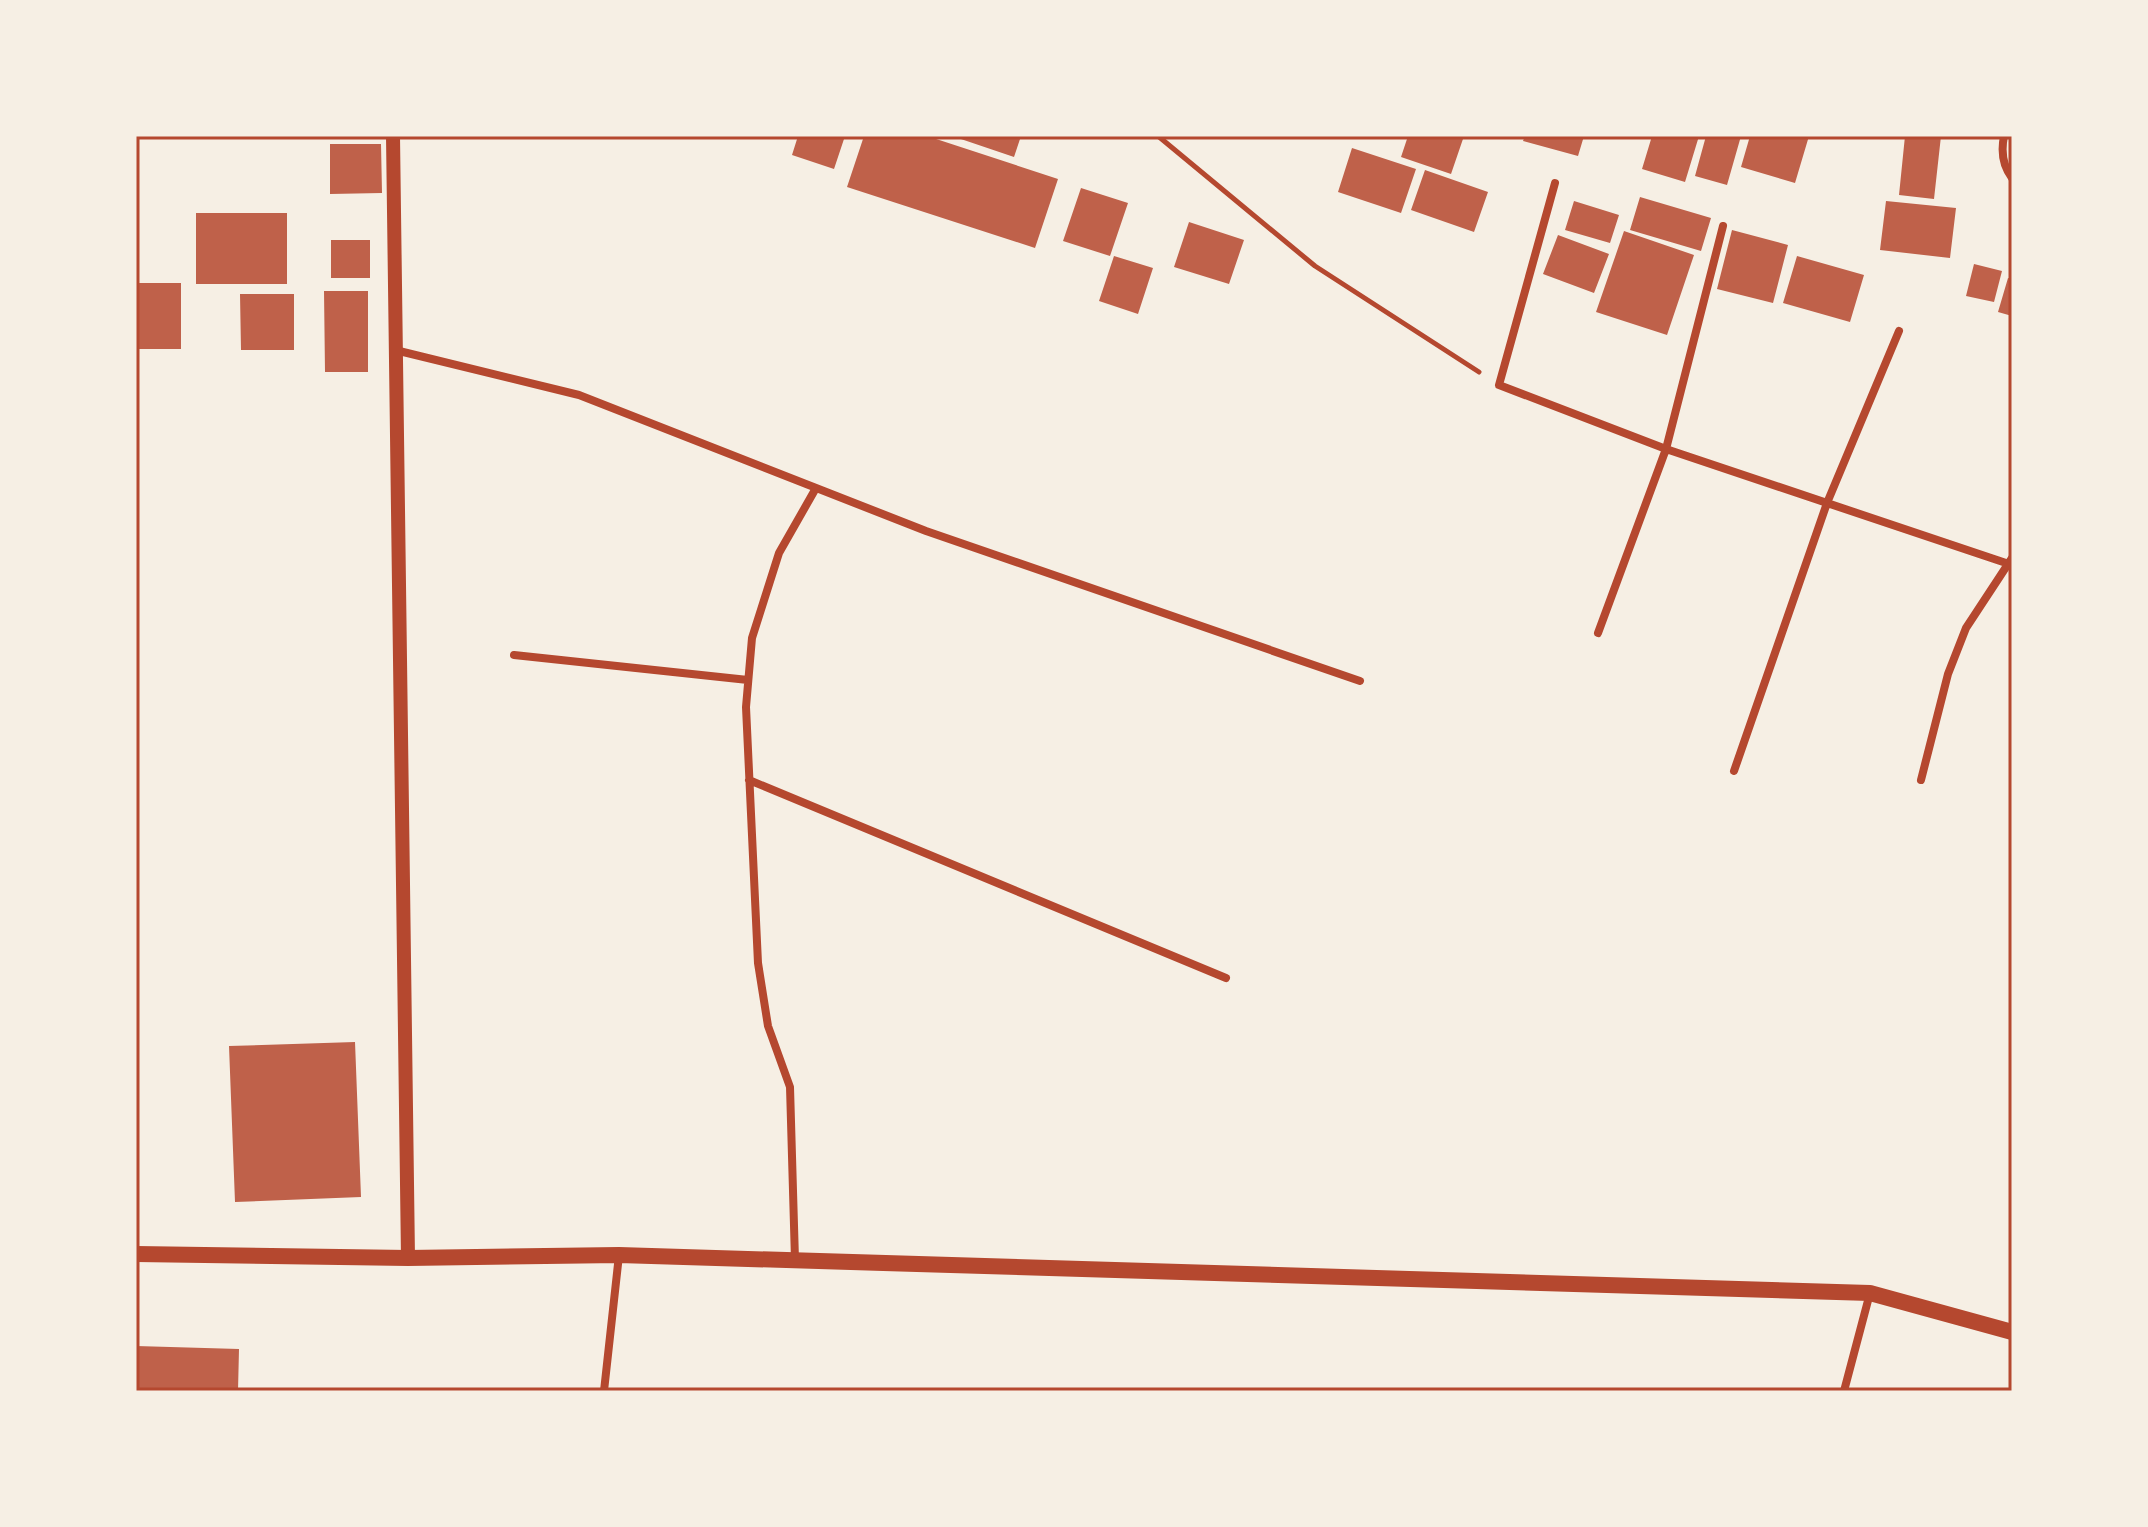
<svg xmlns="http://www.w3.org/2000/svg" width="2148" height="1527" viewBox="0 0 2148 1527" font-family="'Roboto Condensed',sans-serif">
<rect width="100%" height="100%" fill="#f6efe4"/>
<!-- building -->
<path fill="#bf614a" d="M798,136L844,139L834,169L792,155Z
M864,136H927L1058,179L1035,248L847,187Z
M952,136H1021L1014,157Z
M1408,136H1464L1451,174L1401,157Z
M1525,136H1584L1578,156L1523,141Z
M1652,136H1699L1685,182L1642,169Z
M1706,136H1741L1727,185L1695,176Z
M1750,136H1809L1795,183L1741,167Z
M1905,136H1941L1934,199L1899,195Z
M330,144H381L382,193L330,194Z
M1352,148L1416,169L1401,213L1338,192Z
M1425,170L1488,192L1474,232L1411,210Z
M1081,188L1128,203L1110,256L1063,241Z
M1640,197L1711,218L1701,251L1630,230Z
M1574,201L1619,215L1610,243L1565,230Z
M1886,201L1956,208L1950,258L1880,250Z
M196,213H287V284H196Z
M1189,222L1244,240L1229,284L1174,267Z
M1732,230L1788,245L1773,303L1717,289Z
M1624,231L1694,255L1667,335L1596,312Z
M1558,235L1609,254L1594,293L1543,274Z
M331,240H370V278H331Z
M1114,256L1153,268L1138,314L1099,301Z
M1797,256L1864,275L1850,322L1783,303Z
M1974,264L2002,271L1994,302L1966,296Z
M2008,278L2012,279V316L1998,312Z
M136,283H181V349H136Z
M324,291H368V372H325Z
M240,294H294V350H241Z
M355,1042L361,1197L235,1202L229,1046Z
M136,1346L239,1349L238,1391H136Z"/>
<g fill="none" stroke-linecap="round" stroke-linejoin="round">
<!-- path -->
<path stroke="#b5482f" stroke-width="5" d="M1158,136L1315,266L1479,372"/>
<!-- minor -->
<path stroke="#b5482f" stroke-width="8" d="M2004,136C2001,151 2002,165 2012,178
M1555,183L1499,385L1666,449L2012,565
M395,350L579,395L926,531L1360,681
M1598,633L1666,449L1723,226
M514,655L748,680
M1734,771L1827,503L1899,331
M749,780L1226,978
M1921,780L1948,674L1966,628L2012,558
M795,1260L790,1087L768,1026L758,963L746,707L752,638L779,553L816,488
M604,1391L619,1255
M1844,1391L1870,1293"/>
<!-- tertiary -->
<path stroke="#b5482f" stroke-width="14" d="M393,136L408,1258"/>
<!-- secondary -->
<path stroke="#b5482f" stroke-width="16" d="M136,1254L408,1258L619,1255L1870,1293L2012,1332"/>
</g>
<!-- border -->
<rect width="2148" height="1527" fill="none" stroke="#f6efe4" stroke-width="276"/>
<rect x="138" y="138" width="1872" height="1251" fill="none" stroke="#b5482f" stroke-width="3"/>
</svg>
